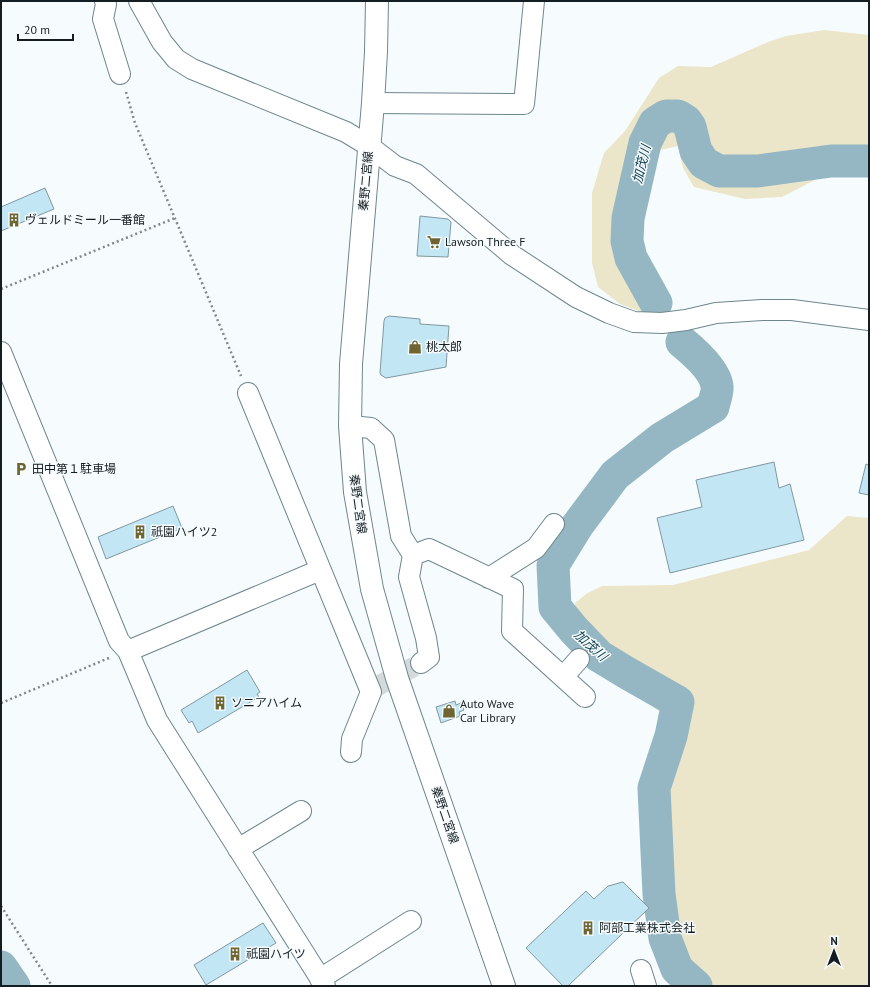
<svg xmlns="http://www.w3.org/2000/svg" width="870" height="987" viewBox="0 0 870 987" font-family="'PT Sans','Noto Sans JP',sans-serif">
<rect width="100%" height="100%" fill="#f6fbfd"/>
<!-- green -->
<path fill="#ebe6c9" d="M824,30L869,35V168L867,169L850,168L817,179L782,197L745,199L694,187L683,168L678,146L661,150L635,210L633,233L641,253L644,269L662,288L667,301L656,311H639L620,304L598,287L592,263V193L604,153L625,131L659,78L678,66L711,67L768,42L786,36Z
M847,516L869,518V986H709L674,940L669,796L662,713L644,701L618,680L587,648L577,624L575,603L586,594L602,586L673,585L809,550Z"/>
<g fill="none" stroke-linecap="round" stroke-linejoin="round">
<!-- river -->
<path stroke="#94b7c3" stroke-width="33" d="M656,303L631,258L627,241L628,218L645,143L655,123L666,116H678L686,121L690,127L696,151L704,163L719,171H758L831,161H869
M682,342C693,351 715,370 717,386C718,392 714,401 713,407L662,438L615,475L577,526L553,565L555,607L574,630L599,656L627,673L678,702L671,736L654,788L659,894L665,938L677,969L696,986
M1,967L14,986"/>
</g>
<!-- building -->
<path fill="#c2e6f3" stroke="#8098a1" d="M45,188L54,209L1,231V207Z
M420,216L448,219L451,222L448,257L417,256Z
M389,316L420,319V324L449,326L446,367L386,378L381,375L380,373L384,321L385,318Z
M774,462L779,488L790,484L804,540L670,573L657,518L702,507L696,480Z
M866,464L869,465V495L859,493Z
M173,506L182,528L106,559L98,537Z
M247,670L260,692L257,694L259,697L198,733L192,721L189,723L181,710Z
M455,701L456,705L461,703L464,710L459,712L460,716L441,723L436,707Z
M623,882L649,908L568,986H563L526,948L586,891L594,899L608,886Z
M263,923L276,943L206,985L194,965Z"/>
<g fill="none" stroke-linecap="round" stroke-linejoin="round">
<!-- minor-tunnel -->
<path stroke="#d4dadc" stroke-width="20" stroke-dasharray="20 10" stroke-linecap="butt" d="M370,690L421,663"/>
<!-- minor casing -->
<g stroke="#6e868f" stroke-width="22">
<path id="minor" d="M105,1L106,4L103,19L120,74
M139,1L162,42L176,59L192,69L346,132L369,146L395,166L416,174L512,255L576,297L609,313L634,322L662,323L686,320L716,313L762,310H792L869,320
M373,103L524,104L534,1
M1,352L119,641L128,651L157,720L325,986
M248,393L371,692L352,739L351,752
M350,426L371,428L384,440L401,536L413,555L409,577L426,638L429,657L421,663
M413,555L429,549L513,589L512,631L585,697
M489,578L536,548L554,524
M128,651L320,570
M563,677L579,659
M238,849L301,811
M641,970L646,986
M320,979L411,921"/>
</g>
<!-- major casing -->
<g stroke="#6e868f" stroke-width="24">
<path id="major" d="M377,1L376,52L373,103L351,364L350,426L355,492L372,589L397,678L504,986"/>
</g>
<!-- path -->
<path stroke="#82898c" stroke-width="2.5" stroke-dasharray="2 3" stroke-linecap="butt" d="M126,92L135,123L241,376
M1,289L175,218
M1,703L109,658
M1,906L52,986"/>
<!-- minor -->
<use href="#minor" stroke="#fff" stroke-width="20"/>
<!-- major -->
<use href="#major" stroke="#fff" stroke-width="22"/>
</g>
<!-- icons -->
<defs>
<g id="building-bare" transform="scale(1.08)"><path d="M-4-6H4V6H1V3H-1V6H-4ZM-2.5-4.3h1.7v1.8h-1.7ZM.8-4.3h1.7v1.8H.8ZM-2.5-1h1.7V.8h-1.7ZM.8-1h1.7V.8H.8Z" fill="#6e6532" stroke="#f6fbfd" stroke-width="2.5" paint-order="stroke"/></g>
<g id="supermarket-bare" transform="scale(1.08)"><path d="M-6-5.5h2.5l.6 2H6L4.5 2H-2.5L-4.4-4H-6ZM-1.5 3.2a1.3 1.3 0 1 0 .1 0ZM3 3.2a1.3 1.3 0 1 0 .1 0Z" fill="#6e6532" stroke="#f6fbfd" stroke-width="2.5" paint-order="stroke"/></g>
<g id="shop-bare" transform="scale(1.08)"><path d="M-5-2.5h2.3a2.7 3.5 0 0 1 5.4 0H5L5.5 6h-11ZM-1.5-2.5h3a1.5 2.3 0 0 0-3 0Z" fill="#6e6532" stroke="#f6fbfd" stroke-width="2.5" paint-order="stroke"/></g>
<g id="parking-bare" transform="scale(1.08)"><path d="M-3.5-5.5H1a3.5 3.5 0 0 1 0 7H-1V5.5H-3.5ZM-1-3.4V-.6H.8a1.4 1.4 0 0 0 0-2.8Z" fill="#6e6532" stroke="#f6fbfd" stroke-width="2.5" paint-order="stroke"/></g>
</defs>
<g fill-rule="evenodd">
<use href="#building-bare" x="14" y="220"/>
<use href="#supermarket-bare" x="434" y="242"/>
<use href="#shop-bare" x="415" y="347"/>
<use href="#parking-bare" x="21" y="469"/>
<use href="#building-bare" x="140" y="532"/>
<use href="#building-bare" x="220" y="703"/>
<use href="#shop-bare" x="449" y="711"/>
<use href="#building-bare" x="588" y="928"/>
<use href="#building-bare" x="235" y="954"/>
</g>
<g text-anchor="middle" stroke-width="3" stroke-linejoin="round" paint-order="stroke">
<!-- street labels -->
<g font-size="12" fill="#141d21" stroke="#f6fbfd">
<text transform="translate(366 181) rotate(-85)" y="4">秦野二宮線</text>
<text transform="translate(358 504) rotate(82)" y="4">秦野二宮線</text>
<text transform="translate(445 815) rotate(71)" y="4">秦野二宮線</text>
</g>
<!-- poi labels -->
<g font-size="12" fill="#141d21" stroke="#f6fbfd" text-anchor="start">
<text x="25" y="224">ヴェルドミール一番館</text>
<text x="445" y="246">Lawson Three F</text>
<text x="426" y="351">桃太郎</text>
<text x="32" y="473">田中第１駐車場</text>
<text x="151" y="536">祇園ハイツ2</text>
<text x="231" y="707">ソニアハイム</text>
<text x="460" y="708">Auto Wave<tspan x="460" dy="14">Car Library</tspan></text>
<text x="599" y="932">阿部工業株式会社</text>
<text x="246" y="958">祇園ハイツ</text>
</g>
<!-- water labels -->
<g font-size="13" font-style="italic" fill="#0c3f4e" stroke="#f6fbfd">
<text transform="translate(641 164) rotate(-76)" y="5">加茂川</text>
<text transform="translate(591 645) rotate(42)" y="5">加茂川</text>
</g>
</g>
<!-- border -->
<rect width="870" height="987" fill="none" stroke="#141d21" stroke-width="4"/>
<!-- north arrow -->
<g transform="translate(834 951)" stroke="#f6fbfd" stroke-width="3" paint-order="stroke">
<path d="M0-3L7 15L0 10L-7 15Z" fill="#141d21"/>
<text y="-6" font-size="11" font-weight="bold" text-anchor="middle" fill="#141d21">N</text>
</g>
<!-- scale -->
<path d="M18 34v6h55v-6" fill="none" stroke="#141d21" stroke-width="2"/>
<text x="24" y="34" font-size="12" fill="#141d21" stroke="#f6fbfd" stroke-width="3" paint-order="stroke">20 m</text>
</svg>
